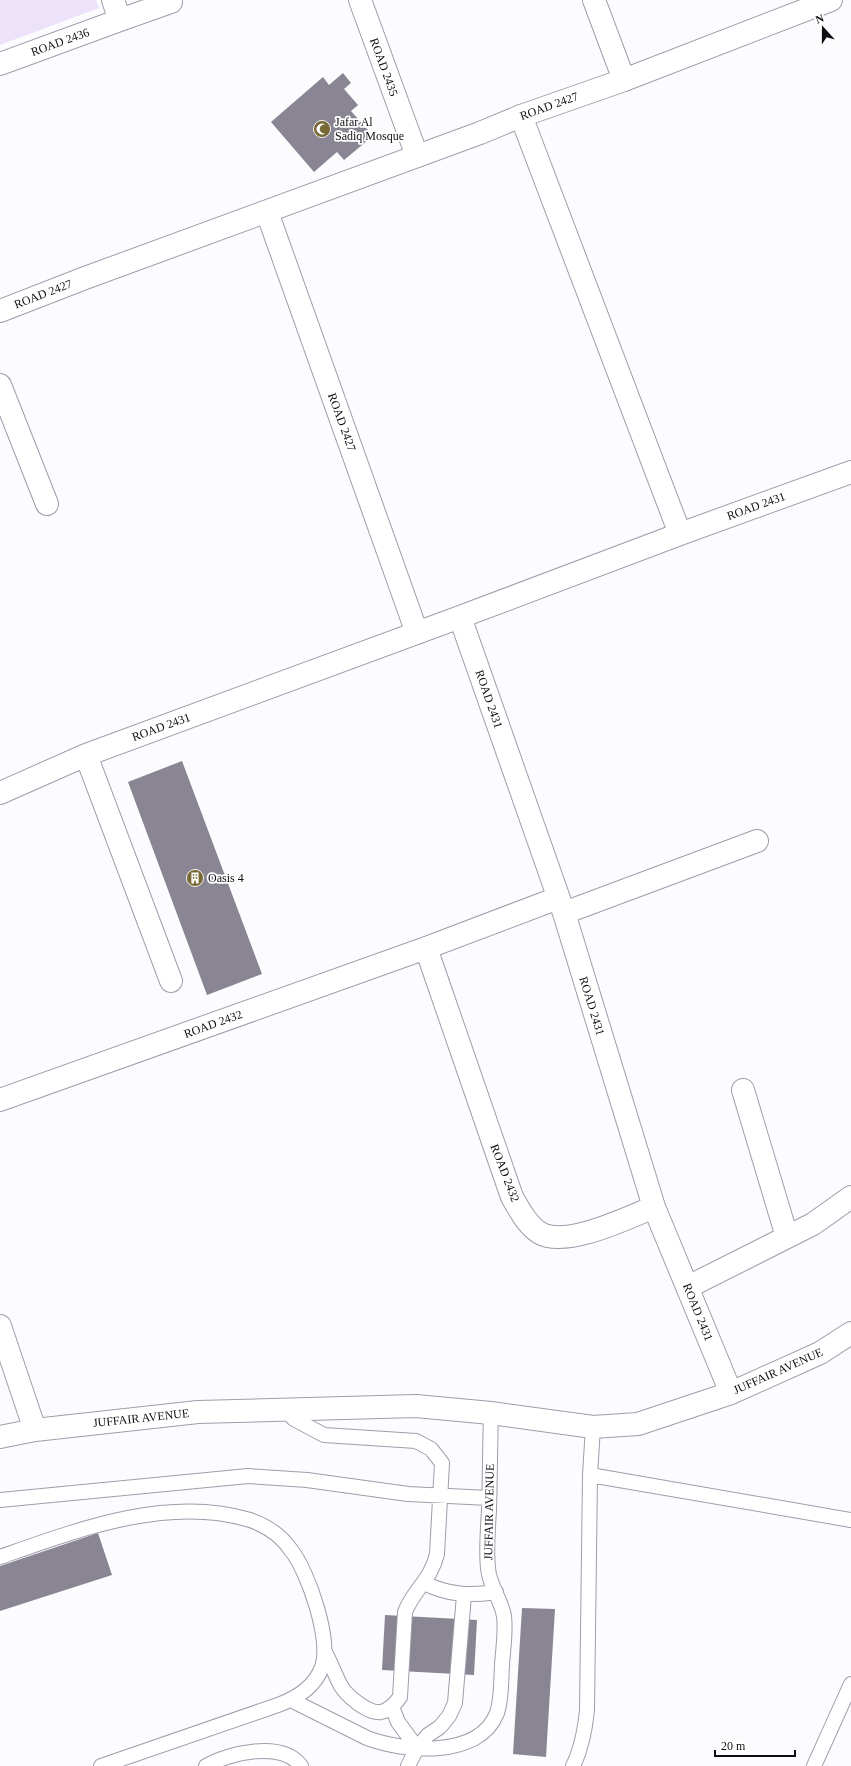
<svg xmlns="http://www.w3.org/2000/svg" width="851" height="1766" viewBox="0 0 851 1766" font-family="Georgia,serif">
<rect width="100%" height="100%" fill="#fcfbfe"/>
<!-- green -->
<path fill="#ece3fa" d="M0,0H96L99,8L0,45Z"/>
<!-- building -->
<path fill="#8a8593" d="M343,73L351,83L344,89L358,105L351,111L373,136L344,160L337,152L314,172L271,122L323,77L329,85Z
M182,761L262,974L207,995L128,782Z
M98,1533L112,1575L0,1611V1566Z
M522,1608L555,1609L546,1757L513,1754Z
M385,1615L477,1620L474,1675L382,1670Z"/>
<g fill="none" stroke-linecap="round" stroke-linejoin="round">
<!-- lane casing -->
<g stroke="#a19caa" stroke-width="16">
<path id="lane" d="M284,1409L294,1419L324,1435L416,1441L431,1449L442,1463L437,1554C431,1580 414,1589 405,1612L400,1697C395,1704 390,1710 381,1712C368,1714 347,1696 341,1686C335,1675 331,1663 325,1652
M590,1475L851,1520
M0,1500L248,1476L307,1480L408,1494L489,1498
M0,1557C77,1530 168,1495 250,1520C267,1526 281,1535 291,1550C308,1571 332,1641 322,1667C315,1687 297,1698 278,1705L101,1766
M424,1583C448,1595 470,1596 496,1592
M291,1700L367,1738C404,1752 479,1759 497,1713C502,1698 501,1680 502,1665C503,1649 506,1632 504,1616C501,1599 489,1585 488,1568C486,1549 488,1529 489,1510C490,1478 490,1445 491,1413
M392,1707L398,1722L417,1748
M206,1766C229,1753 282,1740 301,1766
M408,1766L417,1748L428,1735L440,1727L449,1716L455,1703L464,1595
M573,1766C582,1748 585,1730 587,1710L590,1475L593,1427
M814,1766L851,1684"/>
</g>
<!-- street casing -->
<g stroke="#a19caa" stroke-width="24">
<path id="street" d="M360,0L417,156
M594,0L624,80
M120,20L171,2
M0,64L120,20L113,0
M521,116L680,534
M267,212L417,633
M0,385L47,504
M460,617L564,913L654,1207L731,1393
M86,755L171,981
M0,793L86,755L460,617L680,534L851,472
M564,913L757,841
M426,948L512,1197C519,1209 527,1225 540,1233C566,1248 627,1218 654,1207
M743,1090L787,1237
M0,1100L426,948L558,898
M688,1287L813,1224L851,1197
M0,1326L35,1430
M0,1437L35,1430L198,1412L416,1406L491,1413L593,1427L638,1424L731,1393L820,1353L851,1333"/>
</g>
<!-- secondary casing -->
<g stroke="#a19caa" stroke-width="24">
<path id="secondary" d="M0,311L85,278L480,133L521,116L624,80L831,0"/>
</g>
<!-- lane -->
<use href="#lane" stroke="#fff" stroke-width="14"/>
<!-- street -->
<use href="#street" stroke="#fff" stroke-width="22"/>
<!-- secondary -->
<use href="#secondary" stroke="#fff" stroke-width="22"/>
</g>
<!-- icons -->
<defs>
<g id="mosque-disc" transform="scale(0.9)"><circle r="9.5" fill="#786836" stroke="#fff"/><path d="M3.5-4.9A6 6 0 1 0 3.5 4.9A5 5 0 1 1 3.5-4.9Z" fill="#fff"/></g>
<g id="building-disc" transform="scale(0.9)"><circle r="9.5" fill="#786836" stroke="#fff"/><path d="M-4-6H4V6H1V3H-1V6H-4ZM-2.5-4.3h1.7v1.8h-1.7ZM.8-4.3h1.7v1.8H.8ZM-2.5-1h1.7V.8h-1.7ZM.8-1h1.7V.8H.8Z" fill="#fff"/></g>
</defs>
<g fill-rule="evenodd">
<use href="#mosque-disc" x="322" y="129"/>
<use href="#building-disc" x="195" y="878"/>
</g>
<g text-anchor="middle" stroke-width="3.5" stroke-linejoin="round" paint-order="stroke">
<!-- street labels -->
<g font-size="12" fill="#0f0d12" stroke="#fff">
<text transform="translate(60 42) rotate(-20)" y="4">ROAD 2436</text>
<text transform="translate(384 67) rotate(70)" y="4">ROAD 2435</text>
<text transform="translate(549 106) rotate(-20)" y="4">ROAD 2427</text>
<text transform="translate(43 294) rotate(-21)" y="4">ROAD 2427</text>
<text transform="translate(342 422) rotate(70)" y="4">ROAD 2427</text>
<text transform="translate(756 506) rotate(-20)" y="4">ROAD 2431</text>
<text transform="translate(489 699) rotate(71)" y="4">ROAD 2431</text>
<text transform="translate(161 727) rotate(-20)" y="4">ROAD 2431</text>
<text transform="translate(592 1006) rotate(73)" y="4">ROAD 2431</text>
<text transform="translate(213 1024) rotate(-20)" y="4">ROAD 2432</text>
<text transform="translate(505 1173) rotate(69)" y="4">ROAD 2432</text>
<text transform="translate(698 1312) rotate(68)" y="4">ROAD 2431</text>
<text transform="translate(778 1371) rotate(-24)" y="4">JUFFAIR AVENUE</text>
<text transform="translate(141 1418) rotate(-6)" y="4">JUFFAIR AVENUE</text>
<text transform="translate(489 1512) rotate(-89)" y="4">JUFFAIR AVENUE</text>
</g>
<!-- poi labels -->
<g font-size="12" fill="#0f0d12" stroke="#fff" text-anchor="start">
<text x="335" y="126">Jafar Al<tspan x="335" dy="14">Sadiq Mosque</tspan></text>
<text x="208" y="882">Oasis 4</text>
</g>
</g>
<!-- north arrow -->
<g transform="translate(823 28) rotate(339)" stroke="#ffffff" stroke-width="3" paint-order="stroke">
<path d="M0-3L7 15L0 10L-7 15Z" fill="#0f0d12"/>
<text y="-6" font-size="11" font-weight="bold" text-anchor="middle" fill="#0f0d12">N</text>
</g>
<!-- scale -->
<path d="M715 1750v6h80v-6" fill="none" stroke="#0f0d12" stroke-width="2"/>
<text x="721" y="1750" font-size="12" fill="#0f0d12" stroke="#ffffff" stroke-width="3" paint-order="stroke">20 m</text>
</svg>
